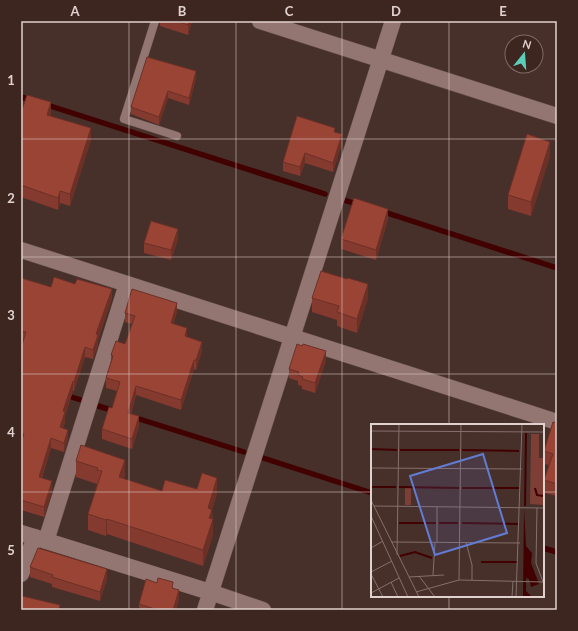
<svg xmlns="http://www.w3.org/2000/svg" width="578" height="631" viewBox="0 0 578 631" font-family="Lato,sans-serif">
<rect width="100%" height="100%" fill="#472f2a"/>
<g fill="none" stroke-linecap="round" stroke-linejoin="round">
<!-- stream -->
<path stroke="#400100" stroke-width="5.5" d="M21,97L32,100
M44,104L325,194
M344,200L359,205
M381,211L557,268
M65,395L81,400
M98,406L115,411
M133,417L244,452
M263,458L372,493
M543,548L557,552"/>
<!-- lane casing -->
<g stroke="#634e4a" stroke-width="9">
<path id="lane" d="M155,21L124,119L177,136"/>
</g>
<!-- street casing -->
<g stroke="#634e4a" stroke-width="17">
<path id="street" d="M260,21L557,116
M21,250L557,422
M21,533L210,592L263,610
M46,541L127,284
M21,574L35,537
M205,610L393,21"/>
</g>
<!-- lane -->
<use href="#lane" stroke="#937671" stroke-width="8"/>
<!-- street -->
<use href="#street" stroke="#937671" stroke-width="16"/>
</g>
<!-- wall -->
<path fill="#843a2e" d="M160,21H192L188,35L160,26Z
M196,78L189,105L168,98L159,125L131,114V107Z
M21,113L51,114V116L91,140L70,206L60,203L58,210L21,197Z
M335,132L342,144L333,172L305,163L300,176L283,171V162Z
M550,156L531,216L508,209V195Z
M388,219L376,260L341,249V239Z
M178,239L171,260L144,253V243Z
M21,278L51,287L112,298L98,340V345L93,359L85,357L74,391H73L65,416V422L63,428L68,439L64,452L51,448L42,478L52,491L44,517L21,510V348L23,341H21Z
M312,298H368L357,333L337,326V320L312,312Z
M177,312L173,324L202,351L196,370L194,369L181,410L136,395L131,414L139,426L132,449L102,439V429L112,408L117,391L106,388V378L111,361V355L125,344L132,324L125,322V313Z
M326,361L315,393L302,389V386L298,385V381L289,378V369Z
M557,423V496L544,493V480L549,465L544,464V451Z
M76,461L125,475L124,479L162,491L197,489L217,493L212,510L213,535L203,566L107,534L106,536L88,530V514L97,485V484L76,477Z
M30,567L107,579L100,601L52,587V584L30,577Z
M173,588L179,599L176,610H139V604Z"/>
<!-- shaded-wall -->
<path fill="#6c3026" d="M189,21H192L188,35V25Z
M196,71V78L189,105V98Z
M168,91V98L159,125V117Z
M51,102V114L47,127V115Z
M91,128V140L70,206V194Z
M342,134V144L333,172V163Z
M550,142V156L531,216V202Z
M305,153V163L300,176V167Z
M60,191V203L58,210V198Z
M388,209V219L376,260V250Z
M178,229V239L171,260V250Z
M368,284V298L357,333V319Z
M112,289V298L98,340V345L93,359V350L96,334Z
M177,303V312L171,333V323Z
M187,328V338L185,336Z
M202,342V351L196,370V360Z
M85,347V357L74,391V382Z
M326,351V361L315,393V383Z
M194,360V369L181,410V400Z
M73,381V391L65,416V422L60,437V427L63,411Z
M136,386V395L128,422V413Z
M139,416V426L132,449V439Z
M68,430V439L64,452V443Z
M51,438V448L39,486V477Z
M125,460V475L119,493V477Z
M217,478V493L212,510L213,535L203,566V550L208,508Z
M52,481V491L44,517V507Z
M107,519V534L106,536V520Z
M107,569V579L100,601V592Z
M179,590V599L176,610H173Z"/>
<!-- building -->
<path fill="#9a4436" stroke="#6c3026" d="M176,21H189L188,25Z
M147,57L196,71L189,98L168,91L159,117L131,107Z
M27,95L51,102L47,115L91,128L70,194L60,191L58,198L21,185V113Z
M297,116L335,128L334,132L342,134L333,163L305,153L300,167L283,162Z
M527,134L550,142L531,202L508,195Z
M354,198L388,209L376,250L341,239Z
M151,221L178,229L171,250L144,243Z
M321,271L347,279L348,278L368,284L357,319L337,312L339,306L312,298Z
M54,277L75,284L77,279L112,289L96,334L98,335L93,350L85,347L74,382L73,381L63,411L65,412L60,427L68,430L64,443L51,438L39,477L52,481L44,507L21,500V443L24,434H21V348L26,332L21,331V278L51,287Z
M132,289L177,303L171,323L187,328L185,336L202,342L196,360H194L181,400L136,386L128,413L139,416L132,439L102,429L109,407L112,408L120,382L106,378L113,356L111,355L116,341L125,344L135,316L125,313Z
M297,344L302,346L303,344L326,351L315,383L302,379L303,377L298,375L299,372L289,369Z
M553,422L557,423V484L544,480L553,454L544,451Z
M81,445L125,460L119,477L162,491L165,480L197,489L202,473L217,478L208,508L212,510L209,518L213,519L203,550L107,519L106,520L88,514L102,471L97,470L98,468L76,461Z
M38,548L107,569L100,592L52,577L53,575L30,567Z
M158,578L173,582L172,588L179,590L173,610H158L139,604L146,579L157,583Z
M22,596L60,605L59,610H21V601Z"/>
<!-- grid -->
<path fill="none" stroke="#e1d1ce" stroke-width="1" stroke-opacity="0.55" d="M129,21V610M236,21V610M342,21V610M449,21V425M21,139H557M21,257H557M21,374H557M21,492H372M543,492H557M449,596V610"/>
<!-- overview -->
<g transform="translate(371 424)">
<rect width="173" height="173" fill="#472f2a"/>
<path d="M160,10H168V34H173V81L159,80ZM34,63L40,64V81H34Z" fill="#7d3f35"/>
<path d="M153,84L155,122L161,129L160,139L168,160L160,163L158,155L155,154V167L161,173H152Z" fill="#400100"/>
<path fill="none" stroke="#400100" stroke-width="2" d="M0,25L26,26M29,26H88M91,26L148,27M0,63H25M28,63L88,64M91,64H148M164,64L166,71L173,72M154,82L155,9M28,99H65M68,99H87M91,99L147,100M29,132L44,128L61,134M110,138H146"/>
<path fill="none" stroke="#85706c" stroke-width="1" d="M0,7L173,8M0,44L151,45M0,76L48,173M3,82L173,84M166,84L165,139L172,158M0,92L37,173M20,118L149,119M66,118V83M95,118L101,141V156M0,124L12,117M26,131L28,0M0,148L21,137M0,150L12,173M62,151L64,118M48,152L64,173M38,153L73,151M88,156L90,0M20,158L27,173M45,168L88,156L173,158M0,169L28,154M141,173L142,157M145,173L151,0"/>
<path fill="#627cd4" fill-opacity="0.15" stroke="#627cd4" stroke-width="2" d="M112,30L136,109L64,131L39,52Z"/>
<rect width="173" height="173" fill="none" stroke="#e1d1ce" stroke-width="2"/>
</g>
<!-- border -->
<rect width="578" height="631" fill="none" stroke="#3d2520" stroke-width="44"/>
<!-- north arrow -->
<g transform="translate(524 54) rotate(17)"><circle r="19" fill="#3d2520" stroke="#7f6a66"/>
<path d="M0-3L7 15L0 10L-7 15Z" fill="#5bcebb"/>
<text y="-6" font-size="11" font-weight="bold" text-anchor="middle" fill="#e1d1ce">N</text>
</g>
<rect x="22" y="22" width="534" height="587" fill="none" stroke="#e1d1ce" stroke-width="1.5"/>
<g font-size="13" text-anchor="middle" font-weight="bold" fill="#e1d1ce">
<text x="75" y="16">A</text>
<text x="182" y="16">B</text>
<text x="289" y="16">C</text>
<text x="396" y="16">D</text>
<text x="503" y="16">E</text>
<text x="11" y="85">1</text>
<text x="11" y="203">2</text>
<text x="11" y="320">3</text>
<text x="11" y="437">4</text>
<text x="11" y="555">5</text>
</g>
</svg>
